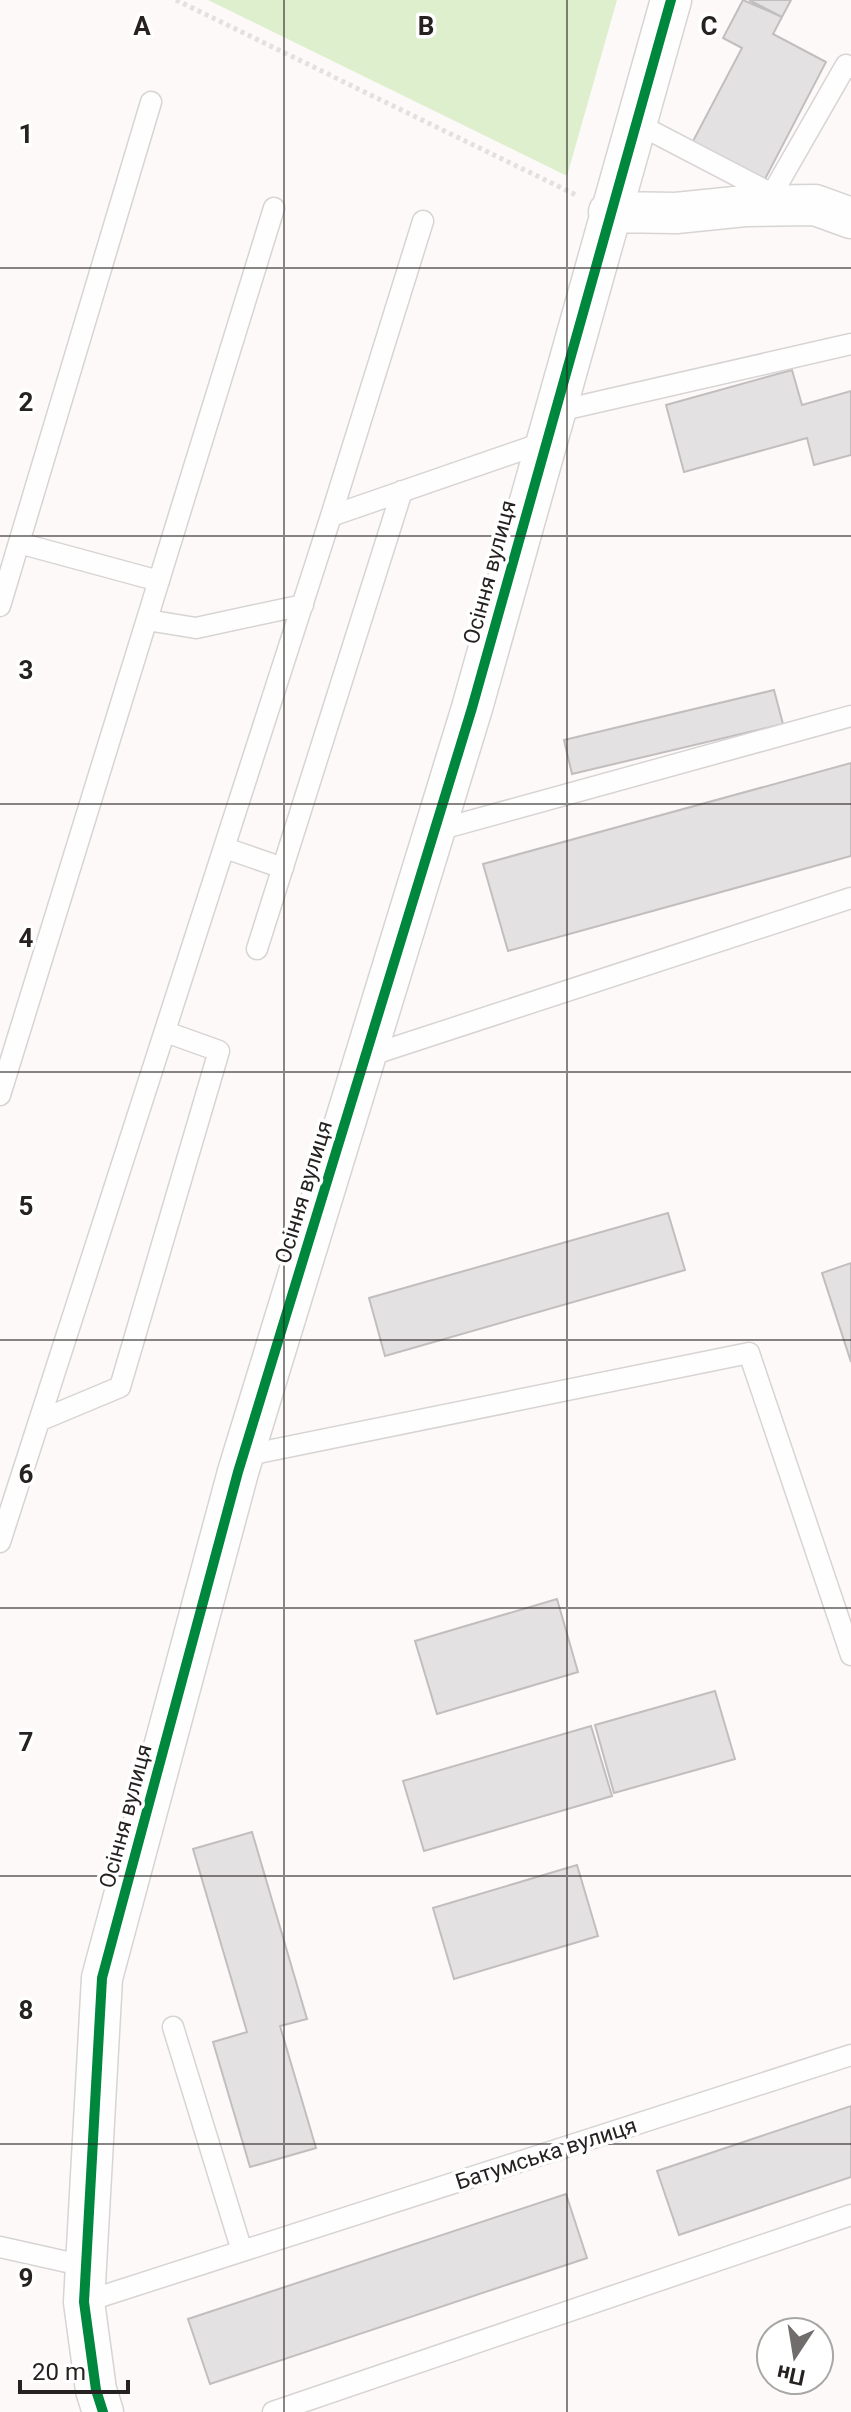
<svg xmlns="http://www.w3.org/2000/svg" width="851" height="2412" viewBox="0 0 851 2412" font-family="Roboto,sans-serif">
<rect width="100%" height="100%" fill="#fdf9f8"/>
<!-- green -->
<path fill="#deefce" d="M208,0H617L567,176Z"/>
<!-- building -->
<path fill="#e4e1e3" stroke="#c1bebf" stroke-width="2" d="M743,0L782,17L773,34L826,62L764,181L692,143L742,48L723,38Z
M749,0H791L782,17Z
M792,370L802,405L851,391V455L814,465L807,438L684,472L666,405Z
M774,690L783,724L572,774L564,740Z
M851,763V856L508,951L483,864Z
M668,1213L685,1270L385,1356L369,1298Z
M851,1263V1362L822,1273Z
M557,1599L578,1672L437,1714L415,1641Z
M715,1691L735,1759L614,1793L595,1725Z
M591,1726L612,1796L424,1851L403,1781Z
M252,1832L307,2019L280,2026L316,2148L250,2167L213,2042L247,2032L193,1849Z
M577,1865L598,1936L454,1979L433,1908Z
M851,2106V2177L679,2235L657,2171Z
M566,2194L587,2258L210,2384L188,2319Z"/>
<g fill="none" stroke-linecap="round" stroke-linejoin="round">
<!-- lane casing -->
<g stroke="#d7d4d3" stroke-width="23">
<path id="lane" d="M634,122L772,194L846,65L851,68
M554,412L851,344
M331,516L423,221
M19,543L159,581
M0,606L151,102
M147,620L196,628L303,605
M434,831L851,716
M225,848L283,868
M257,949L402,491
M365,1057L851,898
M0,1095L274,208
M41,1420L120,1387L219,1051L166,1032
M243,1456L749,1353L851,1655
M0,1542L331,516L545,442
M173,2027L242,2251
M0,2247L85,2266
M84,2302L851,2055
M273,2412L851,2215"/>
</g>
<!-- street casing -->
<g stroke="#d7d4d3" stroke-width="43">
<path id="street" d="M609,212L676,213L745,206L815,205L851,218
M103,2412L96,2390L84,2302L102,1978L238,1472L472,708L671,0"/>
</g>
<!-- path -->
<path stroke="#e2e0e0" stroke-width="5" stroke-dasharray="4 4" stroke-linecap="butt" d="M176,0L576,195"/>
<!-- lane -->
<use href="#lane" stroke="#fffefe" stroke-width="20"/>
<!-- street -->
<use href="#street" stroke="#fffefe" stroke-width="40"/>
<!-- cycleway casing -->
<g stroke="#fff" stroke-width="15">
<path id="cycleway" d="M103,2412L96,2390L84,2302L102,1978L238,1472L472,708L671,0"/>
</g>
<!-- cycleway -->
<use href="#cycleway" stroke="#00873e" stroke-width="10"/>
</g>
<!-- grid -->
<path fill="none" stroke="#262221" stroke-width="2" stroke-opacity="0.55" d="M284,0V2412M567,0V2412M0,268H851M0,536H851M0,804H851M0,1072H851M0,1340H851M0,1608H851M0,1876H851M0,2144H851"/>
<g text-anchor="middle" stroke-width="7" stroke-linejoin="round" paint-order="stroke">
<!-- street labels -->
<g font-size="22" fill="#262221" stroke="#fff">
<text transform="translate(489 572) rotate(-75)" y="8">Осіння вулиця</text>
<text transform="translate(303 1192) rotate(-73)" y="8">Осіння вулиця</text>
<text transform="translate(125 1816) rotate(-75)" y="8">Осіння вулиця</text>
<text transform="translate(546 2153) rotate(-18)" y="8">Батумська вулиця</text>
</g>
</g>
<g font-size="26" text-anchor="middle" font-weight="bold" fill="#262221" stroke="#fff" stroke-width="7" stroke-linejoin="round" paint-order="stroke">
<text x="142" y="35">A</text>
<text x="426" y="35">B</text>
<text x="709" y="35">C</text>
<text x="26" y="143">1</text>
<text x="26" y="411">2</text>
<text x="26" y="679">3</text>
<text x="26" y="947">4</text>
<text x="26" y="1215">5</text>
<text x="26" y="1483">6</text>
<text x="26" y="1751">7</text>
<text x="26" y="2019">8</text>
<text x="26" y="2287">9</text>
</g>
<!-- north arrow -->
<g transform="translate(795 2356) rotate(192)"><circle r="38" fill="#ffffff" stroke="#a8a7a6" stroke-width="2"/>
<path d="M0-6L14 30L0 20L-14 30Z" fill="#716d6c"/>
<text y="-12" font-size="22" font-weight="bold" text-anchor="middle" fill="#262221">Пн</text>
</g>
<!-- scale -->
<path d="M20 2380v12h108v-12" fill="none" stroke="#262221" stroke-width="4"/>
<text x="32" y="2380" font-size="24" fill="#262221" stroke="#ffffff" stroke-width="6" paint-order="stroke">20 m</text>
</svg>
